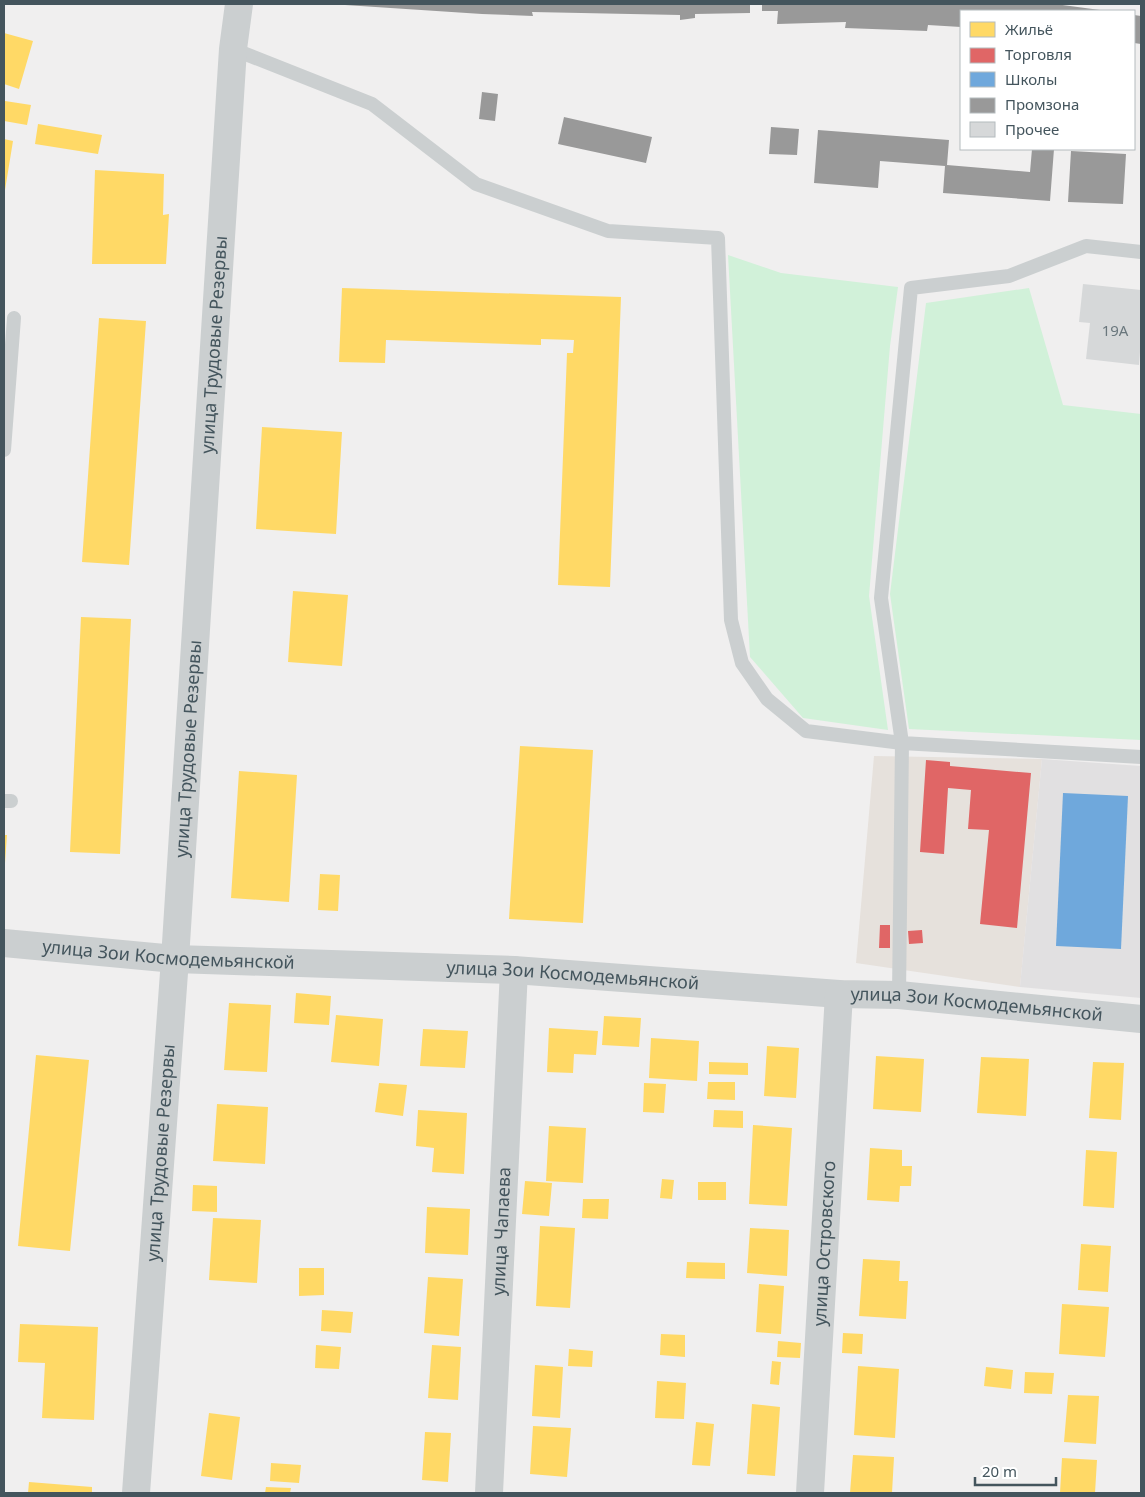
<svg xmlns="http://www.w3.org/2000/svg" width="1145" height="1497" viewBox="0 0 1145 1497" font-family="'Noto Sans',sans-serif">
<rect width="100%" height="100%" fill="#f0efef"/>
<!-- commercial -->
<path fill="#e6e1dc" d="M874,756L1042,759L1020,987L856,963Z"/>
<!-- education -->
<path fill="#e1e0e1" d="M1042,759L1141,766V998L1020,987Z"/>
<!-- green -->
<path fill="#d1f1d9" d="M728,255L781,273L898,287L890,346L869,596L888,730L803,718L750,657Z
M1029,288L1063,405L1141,414V740L909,729L890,594L926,303Z"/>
<!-- homes -->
<path fill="#ffd966" d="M4,33L33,41L19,89L4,84Z
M5,101L31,105L27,125L4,121Z
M38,124L102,135L98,154L35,144Z
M4,139L13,141L5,190H4Z
M95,170L164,174L163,215L169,214L166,264H92Z
M342,288L621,297L610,587L558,585L567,353H573L574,340L541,339V345L386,340L385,363L339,362Z
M99,318L146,321L129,565L82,562Z
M262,427L342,432L336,534L256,529Z
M293,591L348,595L342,666L288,662Z
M81,617L131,619L120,854L70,852Z
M520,746L593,750L583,923L509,919Z
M239,771L297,775L289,902L231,898Z
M4,835H7L5,863H4Z
M320,874L340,875L338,911L318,910Z
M296,993L331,996L329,1025L294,1023Z
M229,1003L271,1005L267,1072L224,1070Z
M336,1015L383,1019L379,1066L331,1062Z
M604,1016L641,1018L639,1047L602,1045Z
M549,1028L598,1031L596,1055L574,1054L573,1073L547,1072Z
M423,1029L468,1031L465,1068L420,1066Z
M651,1038L699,1041L697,1081L649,1078Z
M767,1046L799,1048L796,1098L764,1096Z
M36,1055L89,1060L70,1251L18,1246Z
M876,1056L924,1059L921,1112L873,1109Z
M981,1057L1029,1059L1026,1116L977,1113Z
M709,1062L748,1063V1075L709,1074Z
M1093,1062L1124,1063L1121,1120L1089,1118Z
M708,1082H735V1100L707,1099Z
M379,1083L407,1085L403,1116L375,1112Z
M644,1083L666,1084L664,1113L643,1112Z
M217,1104L268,1107L265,1164L213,1161Z
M418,1110L467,1113L464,1174L432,1172L434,1148L416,1146Z
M714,1110L743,1111V1128L713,1127Z
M753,1125L792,1128L787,1206L749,1204Z
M549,1126L586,1128L583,1183L546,1181Z
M870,1148L902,1150V1166H912L911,1186H900L899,1202L867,1200Z
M1086,1150L1117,1152L1114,1208L1083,1206Z
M662,1179L674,1180L672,1199L660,1198Z
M525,1181L552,1183L549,1216L522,1214Z
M698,1182H726V1200H698Z
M193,1185L217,1186V1212L192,1211Z
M583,1199H609L608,1219L582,1218Z
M427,1207L470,1209L468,1255L425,1253Z
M213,1218L261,1220L257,1283L209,1280Z
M540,1226L575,1228L570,1308L536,1306Z
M750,1228L789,1230L787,1276L747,1273Z
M1081,1244L1111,1246L1108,1292L1078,1290Z
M863,1259L900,1261L899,1281H908L906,1319L859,1316Z
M687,1262L725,1263V1279L686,1278Z
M299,1268H324V1295L299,1296Z
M428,1277L463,1279L459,1336L424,1333Z
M759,1284L784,1286L781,1334L756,1332Z
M1062,1304L1109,1307L1105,1357L1059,1354Z
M322,1310L353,1312L351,1333L321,1331Z
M20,1324L98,1327L94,1420L42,1418L45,1363L18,1362Z
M843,1333L863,1334L862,1354L842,1353Z
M661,1334L685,1335V1357L660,1355Z
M778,1341L801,1343L800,1358L777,1357Z
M316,1345L341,1347L339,1369L315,1368Z
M432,1345L461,1347L458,1400L428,1398Z
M569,1349L593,1351L592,1367L568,1366Z
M772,1361L781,1362L779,1385L770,1384Z
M535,1365L563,1367L560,1418L532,1416Z
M858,1366L899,1369L895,1438L854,1435Z
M986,1367L1013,1370L1011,1389L984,1386Z
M1025,1372L1054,1373L1052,1394L1024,1393Z
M657,1381L686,1383L684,1419L655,1418Z
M1068,1395L1099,1396L1096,1444L1064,1442Z
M752,1404L780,1407L775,1476L747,1474Z
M209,1413L240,1417L232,1480L201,1476Z
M696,1422L714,1424L710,1466L692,1465Z
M533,1426L571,1428L567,1477L530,1474Z
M425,1432L451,1433L448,1482L422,1480Z
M853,1455L894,1457L892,1493H850Z
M1062,1458L1097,1460L1095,1493H1060Z
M271,1463L301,1465L299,1483L270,1481Z
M29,1482L92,1487V1493H28Z
M266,1487L291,1488L290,1493H265Z"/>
<!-- shops -->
<path fill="#e06666" d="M926,760L950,762V766L1031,773L1017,928L980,924L989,830L968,829L971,790L948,788L944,854L920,852Z
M880,925H890V948H879Z
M922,930L923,943L909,944L908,931Z"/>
<!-- schools -->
<path fill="#6fa8dc" d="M1063,793L1128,796L1121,949L1056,946Z"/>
<!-- industry -->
<path fill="#999" d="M345,4H750V13L695,14V18L680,20V15L532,12L533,16L482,14L345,5Z
M762,4H1055L1100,10L961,11V27L928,25L927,31L845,28L846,22L777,24L778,11H762Z
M1134,15L1141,16V44L1134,43Z
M482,92L498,94L495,121L479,119Z
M564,117L652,137L646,163L558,144Z
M771,127L799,129L797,155L769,154Z
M818,130L949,140L947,165L1030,172L1032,149H1054L1050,201L943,193L945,166L880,161L878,188L814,183Z
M1071,151L1126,154L1123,204L1068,202Z"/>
<!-- building -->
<path fill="#d6d8d9" d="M1083,284L1141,290V338L1139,365L1086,359L1090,323L1079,322Z"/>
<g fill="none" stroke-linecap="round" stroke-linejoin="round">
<!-- service -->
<path stroke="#cbcfd0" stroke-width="14" d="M233,49L372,104L476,184L608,231L718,238L731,620L742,663L767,699L806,731L902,743L1141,757
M4,450L14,318
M4,801H11
M899,995L902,743L881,598L911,288L1009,276L1086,246L1141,252"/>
<!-- minor -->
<g stroke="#cbcfd0" stroke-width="28">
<path id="s1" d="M4,943L175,959L514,970L839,994L899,995L1141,1019"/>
<path id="s2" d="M136,1493L175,959L233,49L239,4"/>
<path id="s3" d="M489,1493L514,970"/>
<path id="s4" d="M810,1493L839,994"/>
</g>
</g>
<g text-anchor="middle" stroke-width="5" stroke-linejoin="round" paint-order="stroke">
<!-- number labels -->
<g font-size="15" fill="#6a777d">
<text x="1115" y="336">19А</text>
</g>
<!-- street labels -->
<g font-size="18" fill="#44555d" stroke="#fff">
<text dy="6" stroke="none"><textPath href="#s2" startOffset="1151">улица Трудовые Резервы</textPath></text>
<text dy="6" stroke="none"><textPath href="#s2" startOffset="746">улица Трудовые Резервы</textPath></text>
<text dy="6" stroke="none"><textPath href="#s1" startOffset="165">улица Зои Космодемьянской</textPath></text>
<text dy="6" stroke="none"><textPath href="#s1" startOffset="570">улица Зои Космодемьянской</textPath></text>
<text dy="6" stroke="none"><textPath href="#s1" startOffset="975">улица Зои Космодемьянской</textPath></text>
<text dy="6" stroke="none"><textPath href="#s2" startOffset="341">улица Трудовые Резервы</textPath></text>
<text dy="6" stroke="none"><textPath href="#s3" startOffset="262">улица Чапаева</textPath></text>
<text dy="6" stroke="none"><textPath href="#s4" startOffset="250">улица Островского</textPath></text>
</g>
</g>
<!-- border -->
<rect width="1145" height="1497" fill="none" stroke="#44555d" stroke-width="10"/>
<!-- legend -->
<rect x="960" y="10" width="175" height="140" fill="#ffffff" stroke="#b4bbbe"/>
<rect x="970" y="22" width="25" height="15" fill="#ffd966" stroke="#b4bbbe"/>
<text x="1005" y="35" font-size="15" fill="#44555d">Жильё</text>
<rect x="970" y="48" width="25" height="15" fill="#e06666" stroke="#b4bbbe"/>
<text x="1005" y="60" font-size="15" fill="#44555d">Торговля</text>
<rect x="970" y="72" width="25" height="15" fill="#6fa8dc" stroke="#b4bbbe"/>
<text x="1005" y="85" font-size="15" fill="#44555d">Школы</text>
<rect x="970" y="98" width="25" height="15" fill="#999999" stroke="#b4bbbe"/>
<text x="1005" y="110" font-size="15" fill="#44555d">Промзона</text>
<rect x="970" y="122" width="25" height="15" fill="#d6d8d9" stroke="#b4bbbe"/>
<text x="1005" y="135" font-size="15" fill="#44555d">Прочее</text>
<!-- scale -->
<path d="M975 1477v8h81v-8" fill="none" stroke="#44555d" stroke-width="2.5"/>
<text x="982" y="1477" font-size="15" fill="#44555d" stroke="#ffffff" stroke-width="4" paint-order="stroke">20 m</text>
</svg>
